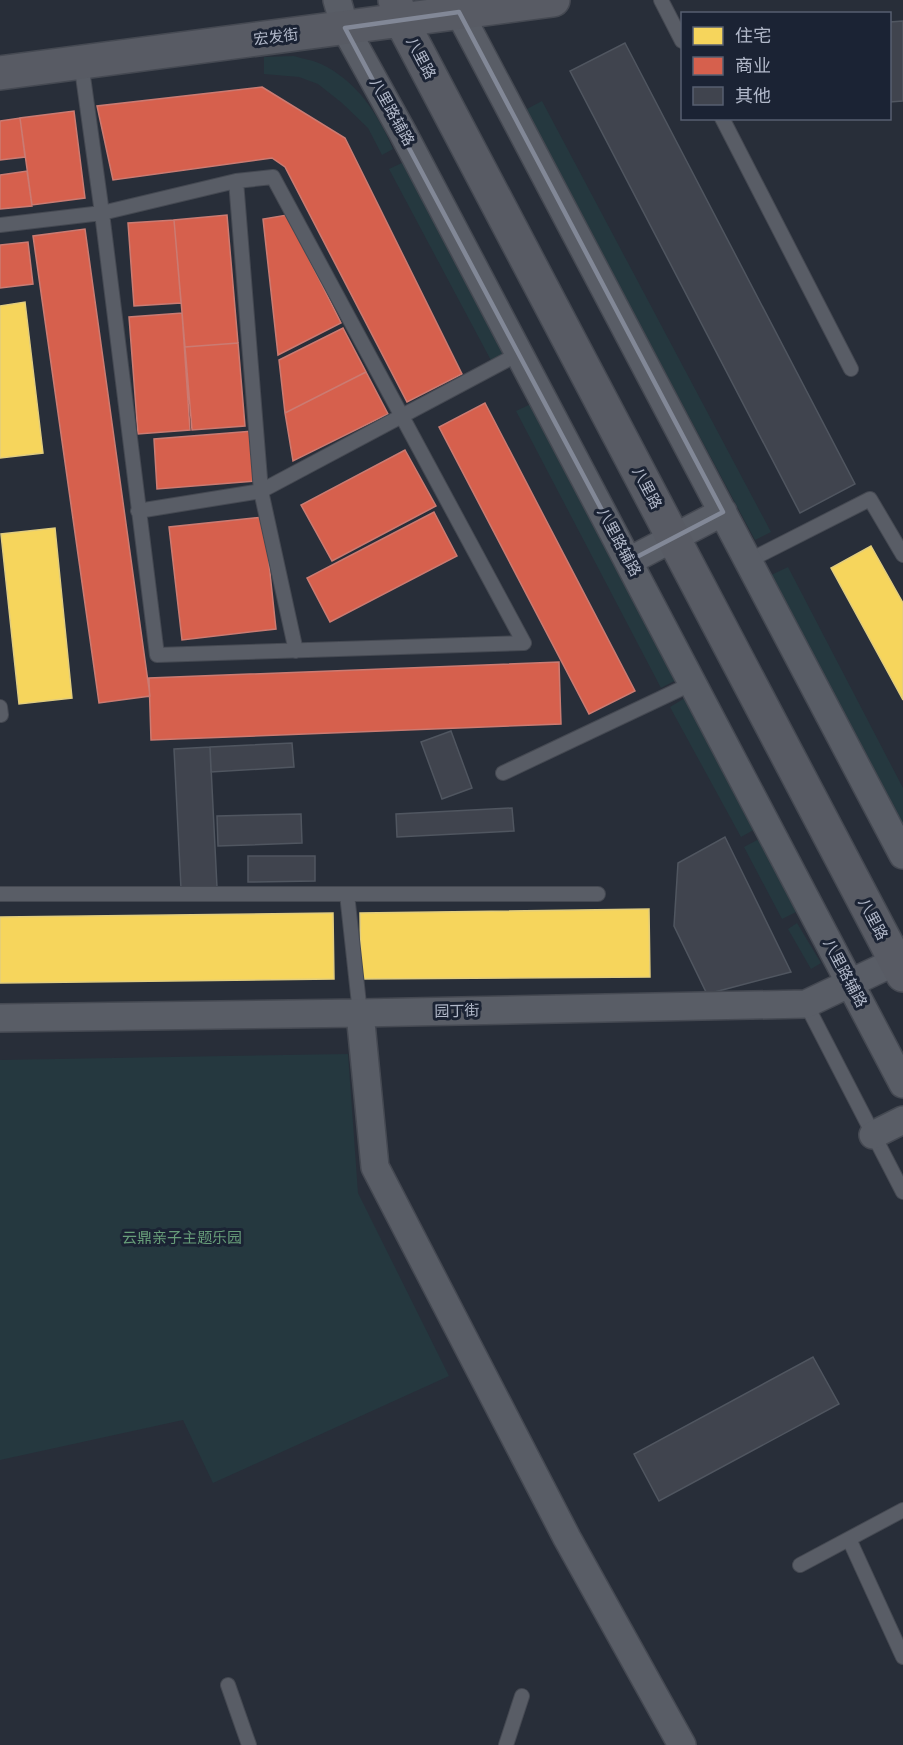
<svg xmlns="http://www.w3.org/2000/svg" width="903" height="1745" viewBox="0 0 903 1745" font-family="Inter,'Noto Sans SC',sans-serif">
<rect width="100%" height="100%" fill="#282e39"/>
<!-- green -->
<path fill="#25383f" d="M294,56C303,59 313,60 321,64C357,81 378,114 393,149L382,155L368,128L342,103L318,84L299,77L264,74V57Z
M542,101L771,532L755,540L525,110Z
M406,161L510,358L494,366L389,169Z
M533,403L678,679L661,688L516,411Z
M788,567L903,788V838L767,577Z
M685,698L757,828L741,837L670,707Z
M759,839L796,912L782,919L744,847Z
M797,923L821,963L811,969L788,929Z
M348,1054L358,1193L449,1376L213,1483L183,1420L0,1460V1060Z"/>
<!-- homes -->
<path fill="#f6d55c" stroke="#e2cd7d" stroke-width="1.5" d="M25,302L43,453L0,458V306Z
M55,528L72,698L19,704L1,534Z
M871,546L903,603V700L831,568Z
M649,909L650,977L361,979L360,913Z
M333,913L334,979L0,983V917Z"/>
<!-- shops -->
<path fill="#d6604d" stroke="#cb7b72" stroke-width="1.5" d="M262,87L345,138L462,374L407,402L285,167L272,158L113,180L97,106Z
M74,111L85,198L32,205L20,118Z
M20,118L25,157L0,160V121Z
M27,171L32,206L0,209V175Z
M227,215L238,343L185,347L174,220Z
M287,215L341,323L278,355L263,219Z
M174,220L181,303L134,306L128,223Z
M85,229L150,696L99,703L33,236Z
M28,242L33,284L0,288V245Z
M182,313L190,430L138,434L129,317Z
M343,328L366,372L285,413L279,360Z
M238,343L245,426L192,430L185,347Z
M366,372L388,414L293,461L285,413Z
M485,403L635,691L589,714L439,427Z
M253,431L257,481L157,489L154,439Z
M405,450L436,506L332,561L301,505Z
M434,512L457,556L330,622L307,578Z
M264,517L276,629L182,640L169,527Z
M559,662L561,724L151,740L149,678Z"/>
<!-- building -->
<path fill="#40444e" stroke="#505660" stroke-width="1.5" d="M903,21V101L890,102V22Z
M625,43L855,484L800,513L570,71Z
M451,731L472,788L442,799L421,742Z
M292,743L294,767L211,772L210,747Z
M210,747L217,887L181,889L174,749Z
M512,808L514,831L397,837L396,814Z
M301,814L302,843L218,846L217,816Z
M725,837L791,972L707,994L674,926L678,863Z
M248,856H315V881L248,882Z
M813,1357L839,1404L659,1501L634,1454Z"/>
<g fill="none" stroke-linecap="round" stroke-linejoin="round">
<!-- lane casing -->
<g stroke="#454952" stroke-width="16">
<path id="lane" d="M661,0L682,41
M722,118L851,369
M236,181L261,491L296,651
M0,225L102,213L236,181L273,177L524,643L157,655L102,213L81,62
M138,511L261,491L520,353
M748,561L870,499L903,555
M0,707L1,715
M503,773L693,683
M0,894H598
M347,894L360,1013
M806,1004L903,1192
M849,1539L903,1657
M800,1565L903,1510
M228,1685L249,1745
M506,1745L522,1696"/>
</g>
<!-- street casing -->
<g stroke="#454952" stroke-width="30">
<path id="street" d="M337,0L345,28L403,133L903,1084
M456,0L459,12L903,855
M629,561L723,512
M360,1013L375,1167L567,1538L682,1745
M0,1018L360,1013L806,1004L903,958
M873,1135L903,1120"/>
</g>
<!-- secondary casing -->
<g stroke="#454952" stroke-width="36">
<path id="secondary" d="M395,0L401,20L903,975
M0,73L553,0"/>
</g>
<!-- lane -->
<use href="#lane" stroke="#595d66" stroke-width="14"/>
<!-- street -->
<use href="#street" stroke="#595d66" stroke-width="27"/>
<!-- secondary -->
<use href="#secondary" stroke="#585b64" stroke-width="33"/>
</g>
<!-- marked area -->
<path fill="none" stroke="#828897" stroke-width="4.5" stroke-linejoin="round" d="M459,12L723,512L629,561L345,28Z"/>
<g text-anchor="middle" stroke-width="6" stroke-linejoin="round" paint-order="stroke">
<!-- street labels -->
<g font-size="15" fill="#b2b9ca" stroke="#1b2334">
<text transform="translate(276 37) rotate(-7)" y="5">宏发街</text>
<text transform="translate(421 58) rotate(62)" y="5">八里路</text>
<text transform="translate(392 112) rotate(61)" y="5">八里路辅路</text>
<text transform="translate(647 488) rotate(62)" y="5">八里路</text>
<text transform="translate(619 542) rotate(62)" y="5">八里路辅路</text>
<text transform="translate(873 919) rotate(62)" y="5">八里路</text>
<text transform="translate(845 973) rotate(62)" y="5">八里路辅路</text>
<text transform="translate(457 1011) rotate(-1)" y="5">园丁街</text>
</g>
<!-- park labels -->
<g font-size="15" fill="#679d79" stroke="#1b2334">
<text x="182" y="1243">云鼎亲子主题乐园</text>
</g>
</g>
<!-- legend -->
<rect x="681" y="12" width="210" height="108" fill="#1b2334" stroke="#575f70" stroke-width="1.5"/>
<rect x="693" y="27" width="30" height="18" fill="#f6d55c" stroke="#575f70" stroke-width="1.5"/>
<text x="735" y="42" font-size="18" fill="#b2b9ca">住宅</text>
<rect x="693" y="57" width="30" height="18" fill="#d6604d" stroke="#575f70" stroke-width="1.5"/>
<text x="735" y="72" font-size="18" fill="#b2b9ca">商业</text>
<rect x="693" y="87" width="30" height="18" fill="#40444e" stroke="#575f70" stroke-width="1.5"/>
<text x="735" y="102" font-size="18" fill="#b2b9ca">其他</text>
</svg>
